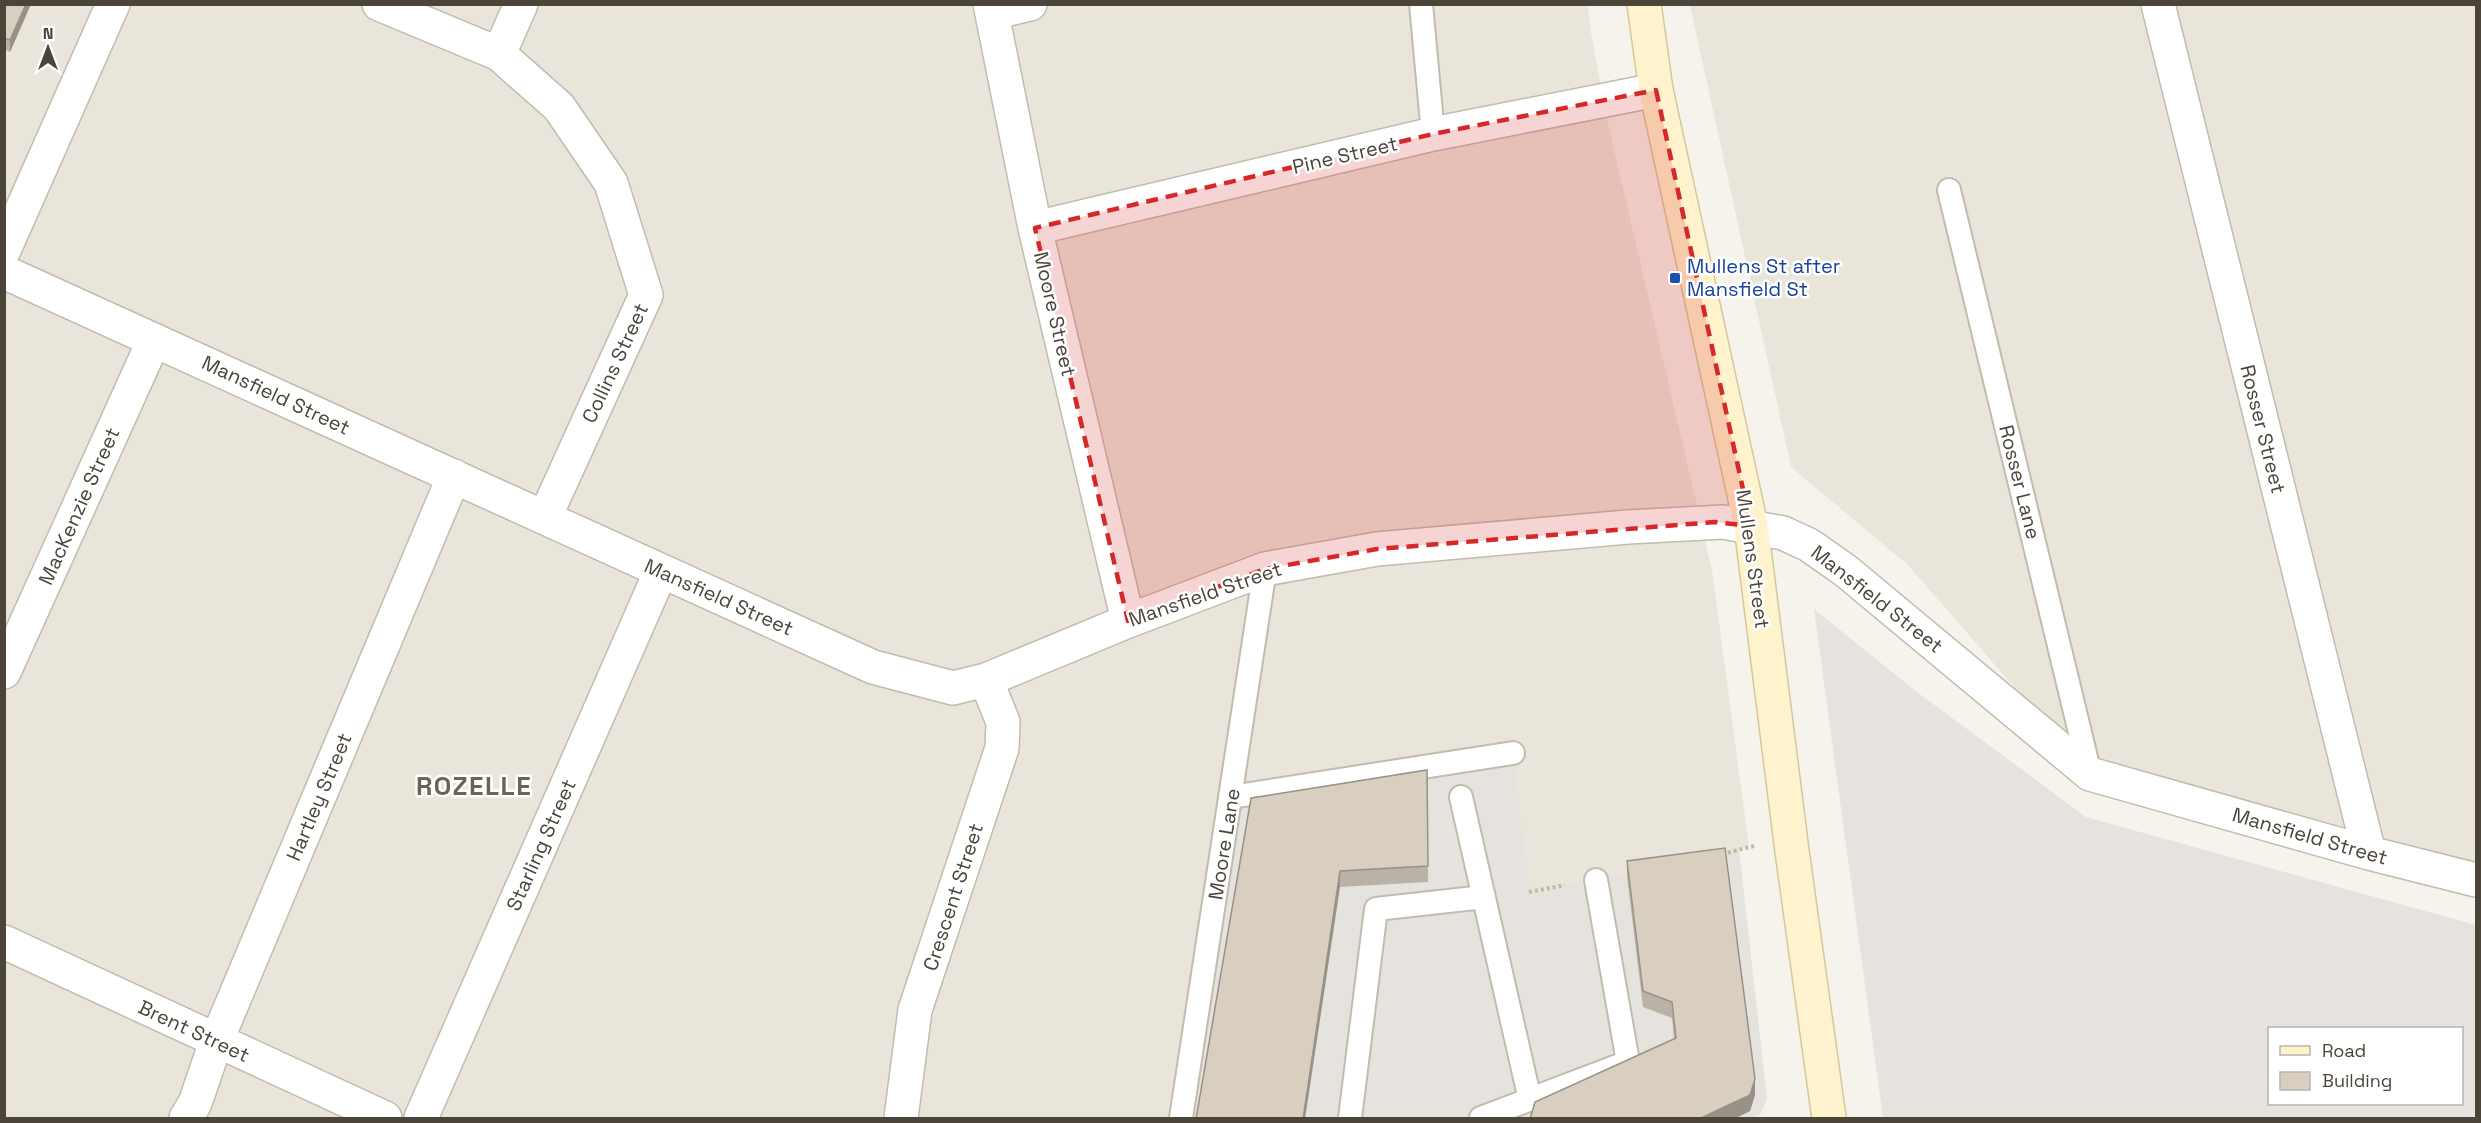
<svg xmlns="http://www.w3.org/2000/svg" width="2481" height="1123" viewBox="0 0 2481 1123" font-family="'Space Grotesk',sans-serif">
<rect width="100%" height="100%" fill="#f6f3ec"/>
<!-- residential -->
<path fill="#eae5da" d="M5,5H1588L1591,33L1608,124L1712,570L1749,847L1529,892L1513,753L1181,1118H5Z
M1690,5H2476V880L2090,774L1907,564L1791,467Z"/>
<!-- industrial -->
<path fill="#e6e2dd" fill-rule="evenodd" d="M1814,609L1917,692L2086,817L2476,925V1118H1883ZM2270,1028H2462V1104H2270Z
M1513,753L1530,892L1739,849L1767,1099L1760,1115L1753,1118H1181L1231,797Z"/>
<g fill="none" stroke-linecap="round" stroke-linejoin="round">
<!-- lane casing -->
<g stroke="#c2bbae" stroke-width="26">
<path id="lane" d="M1421,4L1433,134
M1949,190L2090,774
M1231,797L1513,753
M1461,797L1530,1100
M1181,1118L1265,569
M1350,1118L1376,909L1484,897
M1481,1118L1628,1062L1596,880"/>
</g>
<!-- street casing -->
<g stroke="#c2bbae" stroke-width="36">
<path id="street" d="M379,4L499,54L559,107L611,183L646,295L545,517
M990,4L1035,228L1128,621
M2158,4L2369,853
M992,13L1030,4
M499,54L521,4
M1035,228L1433,134L1656,90
M4,250L113,4
M4,272L873,667L953,688L986,680L1128,621L1265,569L1377,549L1628,527L1723,522L1783,533L1809,545L1846,571L2090,774L2369,853L2476,880
M4,672L154,340
M4,942L385,1118
M186,1118L195,1103L216,1042L454,476
M421,1118L661,571
M901,1118L915,1010L1002,748L1003,722L986,680"/>
</g>
<!-- secondary casing -->
<g stroke="#d6c79b" stroke-width="36">
<path id="secondary" d="M1644,4L1656,90L1751,526L1792,851L1829,1118"/>
</g>
<!-- path -->
<path stroke="#c4b79f" stroke-width="4" stroke-dasharray="3 3" stroke-linecap="butt" d="M1722,854L1754,846
M1529,892L1565,885"/>
<!-- lane -->
<use href="#lane" stroke="#fff" stroke-width="22"/>
<!-- street -->
<use href="#street" stroke="#fff" stroke-width="33"/>
<!-- secondary -->
<use href="#secondary" stroke="#fff3cd" stroke-width="33"/>
</g>
<!-- wall -->
<path fill="#bab2a6" d="M4,4H31L10,52L4,49Z
M1427,770L1428,882L1340,887L1251,798Z
M1627,861L1755,1095L1750,1111L1734,1119H1530L1674,1039L1672,1018L1643,1007L1627,877Z"/>
<!-- shaded-wall -->
<path fill="#979187" d="M26,4H31L10,52V40Z
M1340,871V887L1305,1119H1303Z
M1755,1079V1095L1750,1111L1734,1119H1699Z"/>
<!-- building -->
<path fill="#d8cfc1" stroke="#979187" stroke-width="1.5" d="M4,4H26L10,40L4,38Z
M1427,770L1428,866L1340,871L1303,1119H1196L1251,798Z
M1725,848L1755,1079L1750,1095L1699,1119H1530L1535,1102L1676,1038L1672,1002L1643,991L1627,861Z"/>
<!-- marked area -->
<path fill="#d62828" fill-opacity="0.2" stroke="#d62828" stroke-width="4.5" stroke-dasharray="12 8" stroke-linejoin="round" d="M1656,90L1751,526L1715,522L1377,549L1265,569L1128,621L1035,228L1433,134Z"/>
<!-- markers -->
<rect fill="#1a4fb4" stroke="#fff" stroke-width="2" x="1669" y="272" width="12" height="12" rx="3"/>
<g text-anchor="middle" stroke-width="5" stroke-linejoin="round" paint-order="stroke">
<!-- street labels -->
<g font-size="20" fill="#4b4439" stroke="#fff">
<text transform="translate(1345 155) rotate(-13)" y="7">Pine Street</text>
<text transform="translate(1055 314) rotate(77)" y="7">Moore Street</text>
<text transform="translate(615 363) rotate(-65)" y="7">Collins Street</text>
<text transform="translate(276 395) rotate(25)" y="7">Mansfield Street</text>
<text transform="translate(2263 429) rotate(76)" y="7">Rosser Street</text>
<text transform="translate(2020 482) rotate(76)" y="7">Rosser Lane</text>
<text transform="translate(79 506) rotate(-66)" y="7">MacKenzie Street</text>
<text transform="translate(1753 559) rotate(82)" y="7">Mullens Street</text>
<text transform="translate(1205 594) rotate(-19)" y="7">Mansfield Street</text>
<text transform="translate(719 597) rotate(24)" y="7">Mansfield Street</text>
<text transform="translate(1877 599) rotate(38)" y="7">Mansfield Street</text>
<text transform="translate(319 797) rotate(-67)" y="7">Hartley Street</text>
<text transform="translate(2310 836) rotate(16)" y="7">Mansfield Street</text>
<text transform="translate(1224 844) rotate(-81)" y="7">Moore Lane</text>
<text transform="translate(541 845) rotate(-66)" y="7">Starling Street</text>
<text transform="translate(953 897) rotate(-72)" y="7">Crescent Street</text>
<text transform="translate(194 1031) rotate(25)" y="7">Brent Street</text>
</g>
<!-- transit labels -->
<g font-size="20" fill="#164399" stroke="#fff" text-anchor="start">
<text x="1687" y="273">Mullens St after<tspan x="1687" dy="23">Mansfield St</tspan></text>
</g>
<!-- district labels -->
<g font-size="26" font-weight="bold" letter-spacing="1.5" fill="#6e6250" stroke="#fff">
<text x="474" y="795">ROZELLE</text>
</g>
</g>
<!-- border -->
<rect width="2481" height="1123" fill="none" stroke="#4b4439" stroke-width="12"/>
<!-- legend -->
<rect x="2268" y="1027" width="195" height="78" fill="#ffffff" stroke="#b7b4b0" stroke-width="1.5"/>
<rect x="2280" y="1046" width="30" height="9" fill="#fff3cd" stroke="#b7b4b0" stroke-width="1.5"/>
<text x="2322" y="1057" font-size="18" fill="#4b4439">Road</text>
<rect x="2280" y="1072" width="30" height="18" fill="#d8cfc1" stroke="#b7b4b0" stroke-width="1.5"/>
<text x="2322" y="1087" font-size="18" fill="#4b4439">Building</text>
<!-- north arrow -->
<g transform="translate(48 48)" stroke="#ffffff" stroke-width="4.5" paint-order="stroke">
<path d="M0-4.5L10 22L0 15L-10 22Z" fill="#4b4439"/>
<text y="-9" font-size="16" font-weight="bold" text-anchor="middle" fill="#4b4439">N</text>
</g>
</svg>
